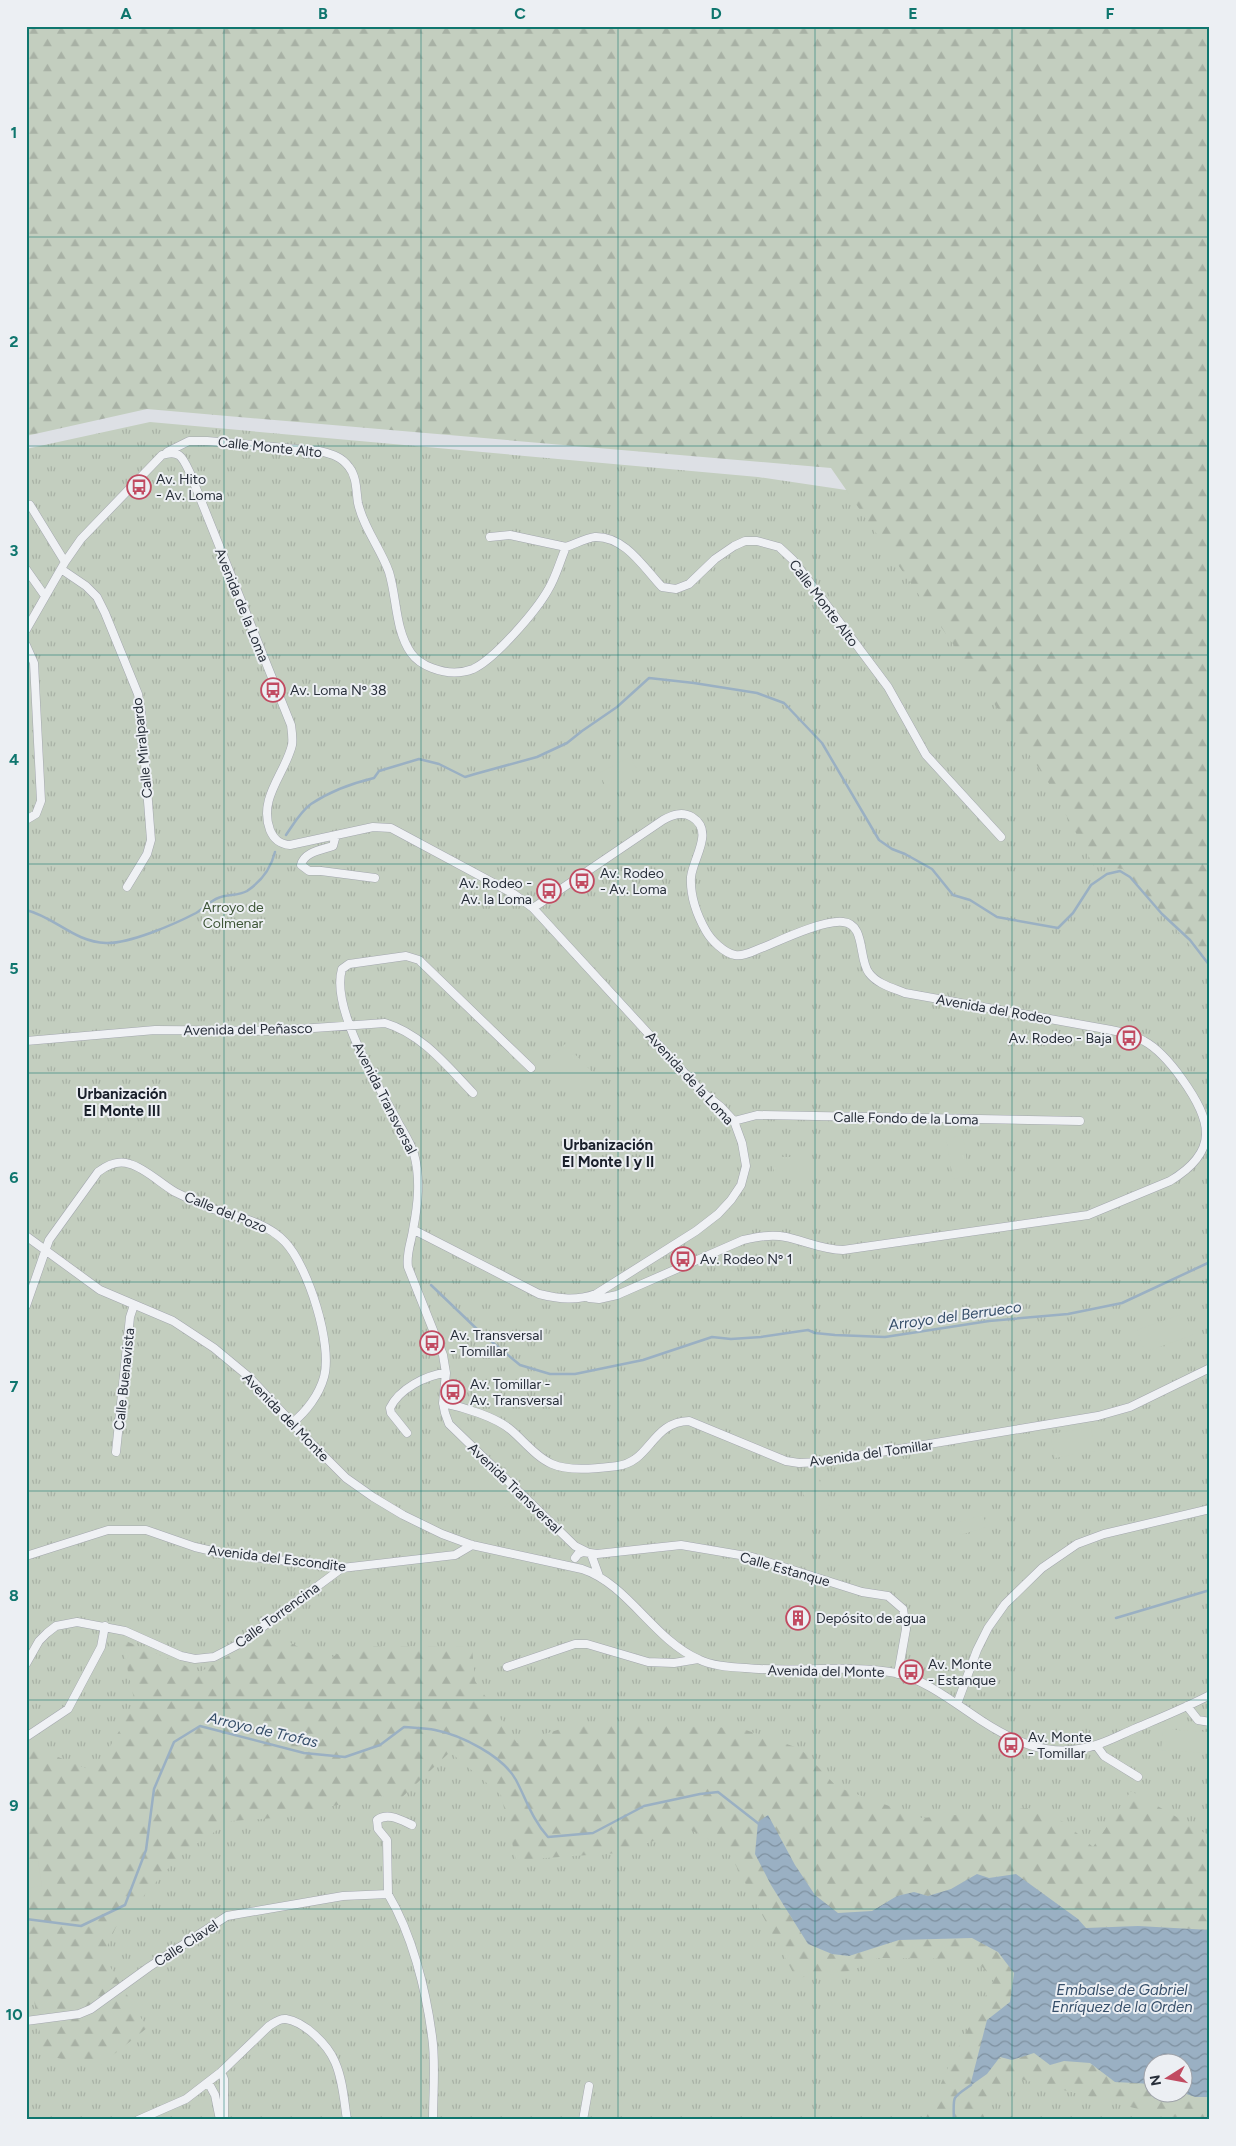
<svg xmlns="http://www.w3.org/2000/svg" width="1236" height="2146" viewBox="0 0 1236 2146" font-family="Figtree,sans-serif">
<defs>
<pattern id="grass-tufts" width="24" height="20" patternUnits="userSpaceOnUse" patternTransform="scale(1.25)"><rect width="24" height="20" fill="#c3cebf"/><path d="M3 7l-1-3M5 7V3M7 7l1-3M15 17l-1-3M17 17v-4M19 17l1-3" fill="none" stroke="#a8b1a5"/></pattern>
<pattern id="forest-firs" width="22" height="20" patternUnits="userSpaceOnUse" patternTransform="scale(1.25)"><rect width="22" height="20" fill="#c3cebf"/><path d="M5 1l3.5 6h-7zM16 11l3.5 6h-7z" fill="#a8b1a5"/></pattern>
<pattern id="water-waves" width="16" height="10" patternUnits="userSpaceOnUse" patternTransform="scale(1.25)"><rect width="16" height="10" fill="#9ab0c3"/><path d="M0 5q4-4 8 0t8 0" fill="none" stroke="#7e909f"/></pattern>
</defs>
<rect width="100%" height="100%" fill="#dde0e5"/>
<!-- grass -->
<path fill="url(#grass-tufts)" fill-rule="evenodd" d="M150,422L758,477L846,490L923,506L1210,713V2120H26V449ZM1154,2064H1184V2094H1154Z"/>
<!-- forest -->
<path fill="url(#forest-firs)" d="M26,26H1210V968L1123,869L1094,866L1047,780L831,468L147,409L26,436Z
M270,1632L325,1661L352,1646L472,1647L475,1681L517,1743L579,1723L740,1728L801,1749L837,1787L922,1818L1028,1808L1064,1822L1093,1847L1131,1791L1210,1836V1930L1138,1926L1086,1928L1078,1919L1016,1874L989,1878L977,1874L951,1889L928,1896L913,1892L897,1896L872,1911L838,1913L815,1895L795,1865L780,1833L771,1885L808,1944L832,1954L849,1956L899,1940L972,1938L998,1952L1014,1973L1010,2002L987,2020L971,2085L987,2074L1000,2057L1012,2060L1034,2053L1050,2065L1064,2061L1090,2063L1115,2082L1153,2084L1154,2094L1184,2093L1195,2097H1210V2120H1169L1154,2113L1016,2078L994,2101L982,2120H925L950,2063L994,1980L975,1959L878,1958L851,1971L796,1978L727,1849L689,1829L618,1853L516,1860L501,1795L450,1752L398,1801L381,1796L274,1818L231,1821L181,1854L116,1927L103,1955L147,2028L98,2067L44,2055L26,1957V1744L95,1772L135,1704L121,1639L200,1672Z"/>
<!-- pitch -->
<path fill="#c3cebf" d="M630,757L639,773L607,789L599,773Z
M565,1044L599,1079L582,1096L547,1061Z
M963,1136L969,1176L953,1179L946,1138Z
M774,1157H806V1175H774Z
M1185,1313L1193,1335L1145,1352L1137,1330Z
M1091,1427L1095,1451L1055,1458L1050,1434Z
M486,1467L515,1496L502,1510L472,1481Z
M815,1469L830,1508L812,1515L796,1476Z
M983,1515L987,1527L960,1535L957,1523Z
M1163,1729L1209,1732L1207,1753L1161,1750Z
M38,1861L42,1886L26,1888V1863Z"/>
<!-- water -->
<path fill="url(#water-waves)" d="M768,1815L795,1865L815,1895L838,1913L872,1911L897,1896L914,1892L928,1896L951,1889L977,1874L989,1878L1016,1874L1078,1919L1086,1928L1138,1926L1210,1930V2097H1195L1184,2093V2064H1154L1153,2084L1115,2082L1090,2063L1064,2061L1050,2065L1034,2053L1012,2060L1000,2057L987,2074L970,2086L987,2020L1010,2002L1014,1973L998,1952L972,1938L899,1940L849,1956L832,1954L808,1944L771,1885L755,1854L758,1822Z"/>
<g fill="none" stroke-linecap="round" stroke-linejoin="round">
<!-- stream -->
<path stroke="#9ab0c3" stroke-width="2.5" d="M286,835C293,825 300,812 311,804C329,792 353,783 374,778L379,771L419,759L439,764L465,777L475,774L537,757L567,743L582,731L617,707L649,678L694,683L757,693L784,703L822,743L879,840L892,849L905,854L932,869L953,895L970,900L997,917L1058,928L1073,913L1091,885L1107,874L1120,871L1130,877L1162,914L1190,940L1210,966
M26,910C55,917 74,942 106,943C129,944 175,924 196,913C203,909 210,901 218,898C227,894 238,896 247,891C262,881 271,868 275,852
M431,1285L480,1332L520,1365L550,1374H575L643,1360L712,1337L731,1339L761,1337L808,1330L815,1333L835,1335L885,1337L989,1321L1068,1314L1122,1303L1210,1262
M1116,1618L1210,1590
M26,1919L81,1926L125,1905L146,1850L154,1789L174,1742L200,1726L304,1753L345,1757L380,1745L404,1727C414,1728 425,1728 435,1730C461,1735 503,1756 516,1780C527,1801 532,1819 548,1837L593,1833L644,1806L700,1794L718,1792L759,1824
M954,2120C953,2095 952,2098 971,2085"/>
<!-- street casing -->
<g stroke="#a3a7ae" stroke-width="9">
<path id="street" d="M167,452L189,441H207L319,451C331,454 341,456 349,467C357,477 356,491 358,503C363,527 381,549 389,572C397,598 395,630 411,653C416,660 424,665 432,668C445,673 460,674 473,669C495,659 536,611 548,590C556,577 560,561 566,547C575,544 586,538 595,537C625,536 644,568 662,587L676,589L689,584L715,559L734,546L745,541H757L779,547L793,560L888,687L926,755L1001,837
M30,505L65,562
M490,537L510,535L566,547
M26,569L45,596
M61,569L86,586L97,597L105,613L138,694L141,711L151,840L147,854L127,887
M26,630L65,562L81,539L162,455C180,449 183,458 190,473L291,725C292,732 293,738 292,745C285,774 258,798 270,830C274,840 280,844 290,845L373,827L391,828L514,894L533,908L702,1092L721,1107L734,1121L742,1143L746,1166L741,1185L731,1200L718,1214L696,1231L596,1294C576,1301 560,1299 539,1294L414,1230
M26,645L34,663L41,801L36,814L26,820
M336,835L333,846C321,850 304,852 301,865L309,871H321L375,878
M533,908L663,820C672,815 682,811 692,817C715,831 693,858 691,877C690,895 697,915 706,931C711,940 724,953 735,955C744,957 755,950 764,947C783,939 823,920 843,922C866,924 858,959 869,973C877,984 893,988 905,993L1111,1030C1122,1032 1134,1035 1144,1041C1159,1049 1172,1065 1182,1079C1212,1121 1220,1151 1170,1181L1088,1215L843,1250C823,1250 805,1241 786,1237C771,1234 757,1237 743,1240L617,1295L599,1299L589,1298
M26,1041L155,1030L271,1031L385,1023C422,1034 447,1066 473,1093
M531,1068L419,960L406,956L349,964L342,969C330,1009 380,1088 399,1124C404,1133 411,1144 414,1154C421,1179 418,1204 413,1230C411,1243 406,1254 408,1267L443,1355L446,1373L443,1403L445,1413L449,1424L575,1546L591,1554L599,1576
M734,1121L757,1115L1080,1121
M26,1236L100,1290L173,1321L214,1348L249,1377L314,1446L346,1478L373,1497L403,1515L442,1534L472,1545L582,1569C628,1584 653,1639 698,1659C712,1666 730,1667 746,1668C795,1673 847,1664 896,1673C923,1678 959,1706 982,1721C1013,1741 1047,1757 1085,1748C1102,1745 1118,1736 1134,1729C1160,1718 1185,1708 1210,1695
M26,1306L49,1240L98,1172C107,1165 119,1160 130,1164C145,1168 161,1184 175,1192C187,1198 201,1204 213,1209C238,1217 266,1222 285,1242C308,1266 333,1345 324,1377C319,1395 306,1412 292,1423
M443,1403C463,1407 496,1417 511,1430C524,1441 536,1457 552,1464C570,1472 599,1468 617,1466C651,1462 651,1422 689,1421L786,1461L799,1463L821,1462L1098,1416L1130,1407L1210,1368
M407,1433L391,1413L390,1408C399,1389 426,1375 446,1373
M116,1452L130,1317L134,1305
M26,1556L108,1530H146L195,1547L221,1553L342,1568L455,1555L472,1545
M575,1558L578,1554L583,1552L597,1554L681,1545L752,1557L862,1592L888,1596L903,1609L906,1629L898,1674
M26,1664L39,1641L47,1633L56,1626L77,1622L125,1631L181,1656L195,1659L214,1657L241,1643L342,1568
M507,1667L575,1644H587L648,1662L674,1663L698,1659
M957,1704L977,1650L988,1628L1005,1604L1042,1568L1077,1544L1104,1534L1210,1509
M1187,1706L1198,1720L1210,1722
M26,1737L68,1709L101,1647L105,1626
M1096,1745L1104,1756L1138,1777
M388,1894L387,1840L378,1829L377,1820C388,1812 401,1820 412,1825
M26,2021L79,2014L91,2009L149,1967L227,1916L343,1896L388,1894C412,1934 426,1990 432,2036C436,2063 433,2092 433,2120
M221,2072L224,2079V2120
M208,2082L215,2095L220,2120
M138,2120L186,2099L221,2072L269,2026C274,2023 279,2018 286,2019C305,2022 328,2045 335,2062C343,2080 344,2101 347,2120
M583,2120L589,2086"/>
</g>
<!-- street -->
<use href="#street" stroke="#eff1f4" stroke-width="8"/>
</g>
<!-- grid -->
<path fill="none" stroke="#0f766e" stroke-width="1" stroke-opacity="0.55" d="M224,26V2120M421,26V2120M618,26V2120M815,26V2120M1012,26V2120M26,237H1210M26,446H1210M26,655H1210M26,864H1210M26,1073H1210M26,1282H1210M26,1491H1210M26,1700H1210M26,1909H1210"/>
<!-- icons -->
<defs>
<g id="bus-ring" transform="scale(1.25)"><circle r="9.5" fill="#eceff3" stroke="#c14b61" stroke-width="1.5"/><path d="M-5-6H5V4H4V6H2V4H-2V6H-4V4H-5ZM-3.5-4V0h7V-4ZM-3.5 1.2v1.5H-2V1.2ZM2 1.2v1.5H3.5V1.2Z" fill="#c14b61"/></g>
<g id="building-ring" transform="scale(1.25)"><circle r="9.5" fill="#eceff3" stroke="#c14b61" stroke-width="1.5"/><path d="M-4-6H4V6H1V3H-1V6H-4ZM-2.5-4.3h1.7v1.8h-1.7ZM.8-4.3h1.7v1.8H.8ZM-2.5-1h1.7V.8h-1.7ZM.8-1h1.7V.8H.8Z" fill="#c14b61"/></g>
</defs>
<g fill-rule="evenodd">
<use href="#bus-ring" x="139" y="487"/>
<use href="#bus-ring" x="273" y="690"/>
<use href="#bus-ring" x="582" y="881"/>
<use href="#bus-ring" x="549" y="891"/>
<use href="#bus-ring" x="1129" y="1038"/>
<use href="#bus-ring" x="683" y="1259"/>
<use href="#bus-ring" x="432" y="1343"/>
<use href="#bus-ring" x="453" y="1392"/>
<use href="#building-ring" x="798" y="1618"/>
<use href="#bus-ring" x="911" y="1672"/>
<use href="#bus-ring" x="1011" y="1745"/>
</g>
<g text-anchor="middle" stroke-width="4" stroke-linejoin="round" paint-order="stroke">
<!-- street labels -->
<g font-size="14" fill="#282f3a" stroke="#eceff3">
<text transform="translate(270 447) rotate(6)" y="5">Calle Monte Alto</text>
<text transform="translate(824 603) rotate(53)" y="5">Calle Monte Alto</text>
<text transform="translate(242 605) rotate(68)" y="5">Avenida de la Loma</text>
<text transform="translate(142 748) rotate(-96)" y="5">Calle Miralpardo</text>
<text transform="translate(994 1009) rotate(10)" y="5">Avenida del Rodeo</text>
<text transform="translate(248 1029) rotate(-1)" y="5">Avenida del Peñasco</text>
<text transform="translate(690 1078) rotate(47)" y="5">Avenida de la Loma</text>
<text transform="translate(385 1098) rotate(63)" y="5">Avenida Transversal</text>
<text transform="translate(906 1118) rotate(1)" y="5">Calle Fondo de la Loma</text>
<text transform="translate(226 1212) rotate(22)" y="5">Calle del Pozo</text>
<text transform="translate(124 1379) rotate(-84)" y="5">Calle Buenavista</text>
<text transform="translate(286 1417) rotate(46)" y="5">Avenida del Monte</text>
<text transform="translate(871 1453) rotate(-8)" y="5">Avenida del Tomillar</text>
<text transform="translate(515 1488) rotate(44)" y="5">Avenida Transversal</text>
<text transform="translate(277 1558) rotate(7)" y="5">Avenida del Escondite</text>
<text transform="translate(785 1569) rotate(16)" y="5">Calle Estanque</text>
<text transform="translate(277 1615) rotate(-36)" y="5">Calle Torrencina</text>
<text transform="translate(826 1671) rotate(1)" y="5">Avenida del Monte</text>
<text transform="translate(186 1943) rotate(-33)" y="5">Calle Clavel</text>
</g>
<!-- poi labels -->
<g font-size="14" fill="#282f3a" stroke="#eceff3" text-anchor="start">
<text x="156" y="484">Av. Hito<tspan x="156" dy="16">- Av. Loma</tspan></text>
<text x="290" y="695">Av. Loma Nº 38</text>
<text x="600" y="878">Av. Rodeo<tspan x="600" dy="16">- Av. Loma</tspan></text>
<text x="532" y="888" text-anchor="end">Av. Rodeo -<tspan x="532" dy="16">Av. la Loma</tspan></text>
<text x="1112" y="1043" text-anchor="end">Av. Rodeo - Baja</text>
<text x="700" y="1264">Av. Rodeo Nº 1</text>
<text x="450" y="1340">Av. Transversal<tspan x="450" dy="16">- Tomillar</tspan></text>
<text x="470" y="1389">Av. Tomillar -<tspan x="470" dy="16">Av. Transversal</tspan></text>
<text x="816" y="1623">Depósito de agua</text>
<text x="928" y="1669">Av. Monte<tspan x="928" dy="16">- Estanque</tspan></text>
<text x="1028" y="1742">Av. Monte<tspan x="1028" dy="16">- Tomillar</tspan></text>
</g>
<!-- park labels -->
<g font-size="14" fill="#3d5536" stroke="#eceff3">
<text x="233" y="912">Arroyo de<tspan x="233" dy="16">Colmenar</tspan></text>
</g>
<!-- neighbourhood labels -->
<g font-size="15" font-weight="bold" fill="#1a202b" stroke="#eceff3">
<text x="122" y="1099">Urbanización<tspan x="122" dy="17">El Monte III</tspan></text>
<text x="608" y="1150">Urbanización<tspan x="608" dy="17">El Monte I y II</tspan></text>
</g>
<!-- water labels -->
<g font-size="15" font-style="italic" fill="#364f6a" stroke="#eceff3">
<text transform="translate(955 1316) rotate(-8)" y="5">Arroyo del Berrueco</text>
<text transform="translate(263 1730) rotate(13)" y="5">Arroyo de Trofas</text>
<text x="1122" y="1995">Embalse de Gabriel<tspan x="1122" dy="17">Enríquez de la Orden</tspan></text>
</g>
</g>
<!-- border -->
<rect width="1236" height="2146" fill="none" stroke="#eceff3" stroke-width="55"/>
<!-- north arrow -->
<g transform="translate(1168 2078) rotate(259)"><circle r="24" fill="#eceff3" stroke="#9ea2a9"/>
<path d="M0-4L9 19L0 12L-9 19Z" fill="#c14b61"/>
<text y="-8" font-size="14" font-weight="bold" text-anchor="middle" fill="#282f3a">N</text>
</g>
<rect x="28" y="28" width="1180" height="2090" fill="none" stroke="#0f766e" stroke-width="2"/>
<g font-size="16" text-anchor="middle" font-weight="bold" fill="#0f766e">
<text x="126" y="19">A</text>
<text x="323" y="19">B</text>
<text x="520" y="19">C</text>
<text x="716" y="19">D</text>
<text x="913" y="19">E</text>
<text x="1110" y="19">F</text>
<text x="14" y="138">1</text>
<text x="14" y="347">2</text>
<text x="14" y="556">3</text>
<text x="14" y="765">4</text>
<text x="14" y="974">5</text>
<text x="14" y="1183">6</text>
<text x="14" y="1392">7</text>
<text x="14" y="1601">8</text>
<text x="14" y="1811">9</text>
<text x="14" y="2020">10</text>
</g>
</svg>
